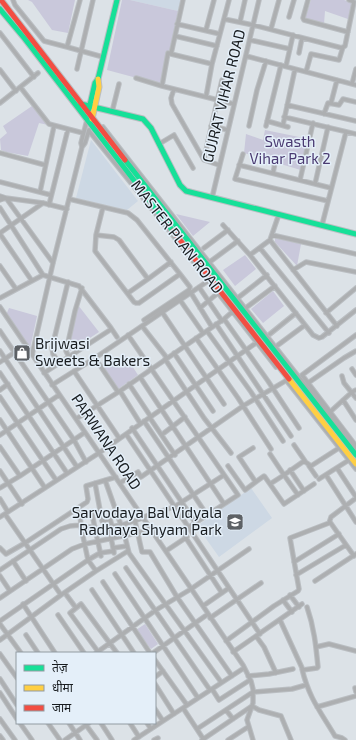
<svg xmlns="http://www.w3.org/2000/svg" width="356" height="740" viewBox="0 0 356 740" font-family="'Exo 2','Noto Sans Devanagari',sans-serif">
<rect width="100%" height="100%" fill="#dce2e7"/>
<!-- built -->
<path fill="#cdd8e4" d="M130,0H181L178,11Z
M91,140L138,201L127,210L76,198Z
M251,488L272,518L219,557L197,526Z"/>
<!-- green -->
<path fill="#c9c8db" d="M28,0H75L68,33L52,30L32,2Z
M122,0H130L178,11L163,85L107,70Z
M311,0H344L353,3L348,19L325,11L324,24L305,18Z
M32,106L48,125L39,123L28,156L6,152L1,150L0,139L7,133L3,126Z
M265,130L309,139L303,166L304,171L244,153L246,134L263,140Z
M176,214L210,222L193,236Z
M275,238L301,244L297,266L275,242Z
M245,255L256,269L235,286L223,270Z
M273,291L284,306L263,323L251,309Z
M78,305L99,332L70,351L69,345Z
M9,308L37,316L30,349L6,315Z
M125,355L138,375L118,389L104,368Z
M145,624L158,644L151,649L136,630Z"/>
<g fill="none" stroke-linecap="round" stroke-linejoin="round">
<!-- street casing -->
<g stroke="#babec2" stroke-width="5.5">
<path id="street" d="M13,0L15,5L44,41L67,47L80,0
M183,0L171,54L212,64
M308,0L303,18L304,20L348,32
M289,17L294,0
M224,19L253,25L342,48L345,46L354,2L349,0
M240,22L245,0
M177,24L220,34
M271,29L279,0
M206,30L214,0
M0,33L34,77
M175,36L217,46
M250,40L290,49
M67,47L103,57
M299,53L302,38
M246,56L356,85
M286,66L293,35
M77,69L93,0
M0,70L16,91
M306,72L311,54L339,60L343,47
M136,78L162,86L168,53L171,54
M352,84L356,69
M162,86L174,89
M21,88L49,124L83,133
M206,97L234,104
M0,103L38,73
M331,103L337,80
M287,105L356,121
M112,112L119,84
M324,114L328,103L339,105L343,99L356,102
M284,117L356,134
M267,121L288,127
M283,125L295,69
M211,126L228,130
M249,126L257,90L266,61
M266,126L281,65
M103,127L356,450
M89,131L164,224L276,367
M159,144L174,135L193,168
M82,147L85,143L89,130
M0,153L45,165
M243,154L235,179L328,201
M204,159L222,80
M219,165L204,160L172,104L171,98L174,89L206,97L212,64L229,0
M239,165L331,188
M273,173L275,163
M300,180L313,123
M0,182L51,195
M315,184L328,127
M40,192L54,126
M0,196L6,198L53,263
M212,198L259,0
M69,199L128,213L137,220L180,274L139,303H136L134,302L95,251L96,235L103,207
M0,200L6,198L43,203L67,209
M49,205L68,129
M0,208L43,275
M279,214L270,240L250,255L313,335L319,338L322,337L356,310
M223,225L250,255
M322,225L346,132
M0,233L43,203
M0,234L32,281
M96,235L114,237L119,240L148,279L171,262
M272,235L356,254
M270,240L337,326
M204,248L228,230
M260,248L329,333
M211,261L238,241
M0,266L16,289
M293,270L306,262L356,272
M199,287L222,321
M128,293L148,279
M191,293L212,327
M239,297L267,275
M0,298L43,275L79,286L111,328L110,330L44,373
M180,300L203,333
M0,307L243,665L251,681L253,689V703L247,720L253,740
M247,307L275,286
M200,308L218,293
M162,312L224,404
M326,313L356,288
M224,319L268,381L299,428
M144,320L189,290L190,287L180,274
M216,324L291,436
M142,326L167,358
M111,328L117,337
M0,331L74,440L86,462
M207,331L251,392L283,441
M270,334L296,313
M128,335L238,495L189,527
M356,335L302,375L356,446
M196,338L238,398L271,449
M278,345L305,325
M0,351L77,467
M174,353L213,411
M32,355L53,263L82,147L81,143L87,120
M69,357L66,351L67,347L75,311L82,288
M95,358L118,392
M165,359L204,418L231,453
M0,362L26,345
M59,363L53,354L52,348L68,282
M352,369L356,375
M74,371L119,438
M0,373L67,473
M342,376L344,383L356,398
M140,377L224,504
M286,380L356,469
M308,383L344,358L356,351
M129,384L151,417
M52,385L95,358L208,281
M0,390L8,384
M120,391L140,423
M0,397L56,480
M343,400L356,420
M330,412L352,392L356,390
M150,418L175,455
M76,419L120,391L224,319L232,312
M0,420L45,488
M144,421L207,515
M132,428L195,522
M164,433L185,417
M126,434L260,634
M0,435L59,395
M294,445L305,461
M0,447L20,476
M253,448L239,457L255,481H257L264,476L265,477L284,504L314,484
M228,466L245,490L257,481
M309,466L316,476
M337,468L356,497
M290,470L304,491
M0,471L22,504
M326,475L356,522
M319,479L349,460
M105,480L121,525
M95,483L102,521L110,519L112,526
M120,483L138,472L141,477L243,406L287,380
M270,484L284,475L270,454
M0,488L20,476L84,433
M298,495L284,475L304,461L311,466L339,448
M0,499L8,512
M0,517L99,453L256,343
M143,517L174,507L224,475
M135,521L142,552H150L177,597L232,676
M330,522L354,556
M122,525L129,553L221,682
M81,527H95
M180,529L222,593
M0,548L6,554L25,543L87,502L88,499L86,486L116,477
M113,548L127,546
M166,551L187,537
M114,553L109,527L122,525L143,518
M13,561L26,581
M294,562L339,534
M126,568L210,690
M0,570L61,529L70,526L81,525
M96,571L88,560L81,527L80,513L92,514L101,556
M115,574L198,698
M296,575L346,545
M0,576L10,591
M315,581L356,554
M103,582L150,653
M92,590L134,653
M65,593L76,608
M61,595L96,571L128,551
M290,595L299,607
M0,598L72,549L85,544L151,530
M283,600L292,612
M23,604L55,653
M203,606L229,588
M58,615L84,653
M210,618L261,583
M280,620L303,670L317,668L318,667C316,646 314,627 307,607
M0,621L88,560L100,553L114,551
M0,624L21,653
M26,635L38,653
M256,636L264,647L276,673
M0,640L61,595L5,514
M226,641L274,606L298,591L299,589L290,538L329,523L331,517L356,498
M316,647L329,644L356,651
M233,652L302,604
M96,653L156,610L191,589L249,549
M99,653L70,613L81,604L117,653
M153,653L208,614
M0,654L17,678
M155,660L187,705
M302,669C309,698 320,711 335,736L342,738L345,740
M248,676L269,674L293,669
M155,677L163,671
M0,679L17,705
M155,684L174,714
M355,688L356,692
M212,689L219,700L250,680
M0,693L17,719
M317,707L356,696
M183,708L204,740
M155,709L163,721
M226,710L233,719
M0,719L15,740
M20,723L32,740
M48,723L60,740
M69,723L80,740
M101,723L112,740
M130,723L139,737
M147,723L151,729
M86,725L97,740
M197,729L253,692L292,689L306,685
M0,736L3,740
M65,740L89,723
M134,740L244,668
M154,740L158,738
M202,740L252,706L259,710L281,716L291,740
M228,740L248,727"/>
</g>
<!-- fast casing -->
<g stroke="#babec2" stroke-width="7">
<path id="fast" d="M0,9L25,39L173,231
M81,104L143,119L151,128L180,185L186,191L356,234
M89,109L95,83L98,79L117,0
M125,160L356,455"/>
</g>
<!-- slow casing -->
<g stroke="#babec2" stroke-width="7">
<path id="slow" d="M92,119L99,87L98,79
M289,379L356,464"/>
</g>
<!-- jam casing -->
<g stroke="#babec2" stroke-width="7">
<path id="jam" d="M1,0L125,160
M173,231L289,379"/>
</g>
<!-- street -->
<use href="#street" stroke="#adafb1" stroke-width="3.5"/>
<!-- fast -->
<use href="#fast" stroke="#16e098" stroke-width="5"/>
<!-- slow -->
<use href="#slow" stroke="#ffcf43" stroke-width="5"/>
<!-- jam -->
<use href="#jam" stroke="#f24e42" stroke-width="5"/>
</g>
<!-- icons -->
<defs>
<g id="shop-square" transform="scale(0.9)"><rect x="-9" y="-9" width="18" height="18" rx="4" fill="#5d6165" stroke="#e4eff9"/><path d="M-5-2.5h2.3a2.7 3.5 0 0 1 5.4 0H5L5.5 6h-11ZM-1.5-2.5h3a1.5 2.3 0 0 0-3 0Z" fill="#fff"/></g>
<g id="school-square" transform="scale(0.9)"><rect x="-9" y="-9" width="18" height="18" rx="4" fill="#5d6165" stroke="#e4eff9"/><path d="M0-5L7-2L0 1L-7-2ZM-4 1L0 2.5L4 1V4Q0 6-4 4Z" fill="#fff"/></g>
</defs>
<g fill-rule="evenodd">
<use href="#shop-square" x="22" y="353"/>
<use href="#school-square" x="235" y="522"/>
</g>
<g text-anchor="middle" stroke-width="3" stroke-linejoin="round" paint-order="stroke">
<!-- street labels -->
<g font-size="15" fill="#181c1f" stroke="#e4eff9">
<text transform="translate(224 96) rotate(-76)" y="5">GUJRAT VIHAR ROAD</text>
<text transform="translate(177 237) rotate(52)" y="5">MASTER PLAN ROAD</text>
<text transform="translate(106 442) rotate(56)" y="5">PARWANA ROAD</text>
</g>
<!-- park labels -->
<g font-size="15" fill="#4a3a71" stroke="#e4eff9">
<text x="290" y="147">Swasth<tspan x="290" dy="17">Vihar Park 2</tspan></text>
</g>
<!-- poi labels -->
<g font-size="15" fill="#181c1f" stroke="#e4eff9" text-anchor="start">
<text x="35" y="349">Brijwasi<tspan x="35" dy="17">Sweets &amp; Bakers</tspan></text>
<text x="222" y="518" text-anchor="end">Sarvodaya Bal Vidyala<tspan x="222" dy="17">Radhaya Shyam Park</tspan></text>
</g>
</g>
<!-- legend -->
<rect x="16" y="652" width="140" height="72" fill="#e4eff9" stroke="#929ba2"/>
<rect x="24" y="665" width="20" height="6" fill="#16e098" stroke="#929ba2"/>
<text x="52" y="672" font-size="12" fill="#181c1f">तेज़</text>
<rect x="24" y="685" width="20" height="6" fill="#ffcf43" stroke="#929ba2"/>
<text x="52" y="692" font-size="12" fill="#181c1f">धीमा</text>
<rect x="24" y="705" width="20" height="6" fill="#f24e42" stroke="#929ba2"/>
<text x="52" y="712" font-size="12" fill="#181c1f">जाम</text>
</svg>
